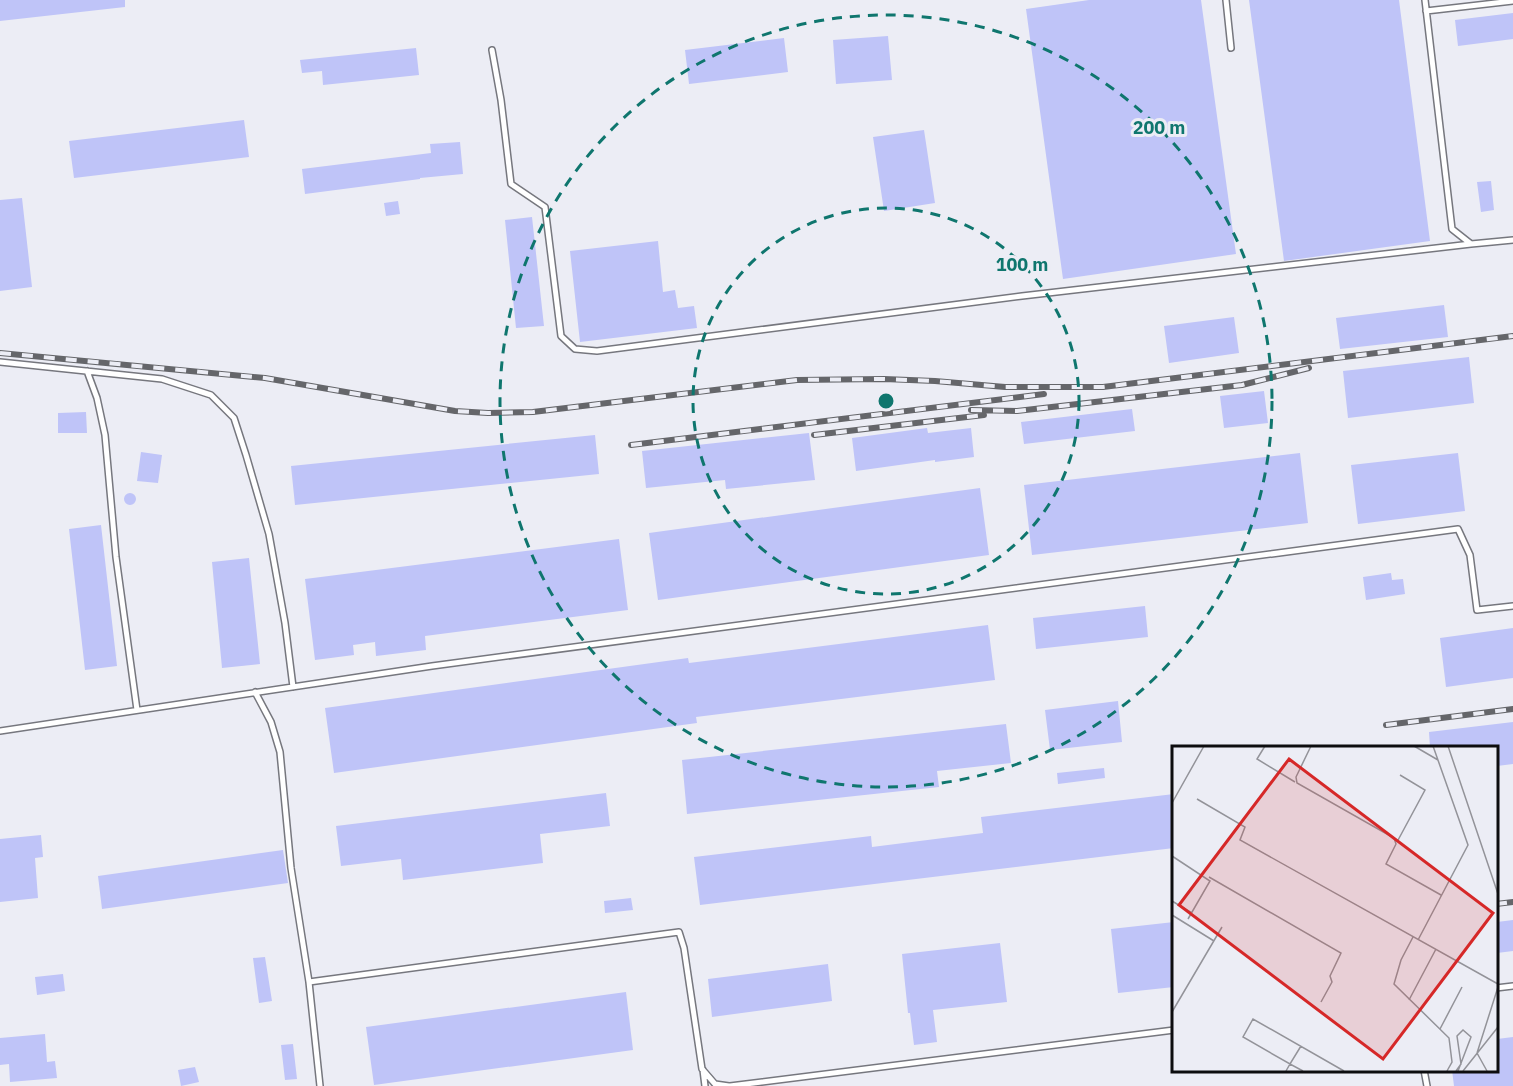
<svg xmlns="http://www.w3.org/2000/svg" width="1513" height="1086" viewBox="0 0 1513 1086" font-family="'IBM Plex Sans',sans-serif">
<rect width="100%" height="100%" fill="#ecedf5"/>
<!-- building -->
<path fill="#bfc4f8" d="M0,0H125V7L0,21Z
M1089,0H1201L1236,254L1063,279L1026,9Z
M1249,0H1399L1430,241L1284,261Z
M1513,13V39L1458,46L1455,20Z
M888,36L892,80L836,84L833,40Z
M784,38L788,72L689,84L685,50Z
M416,48L419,75L323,85L322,71L302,73L300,60Z
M244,120L249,157L74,178L69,141Z
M924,130L935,203L884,211L873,137Z
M460,142L463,174L420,178V179L305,194L302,169L431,153L430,144Z
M1491,181L1494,210L1481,212L1477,182Z
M22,198L32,287L0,291V200Z
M398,201L400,214L386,216L384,203Z
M532,217L544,326L516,328L505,220Z
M658,241L663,292L675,290L678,308L694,306L697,328L580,342L570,251Z
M1444,305L1448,337L1340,349L1336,318Z
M1234,317L1239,353L1169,363L1164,326Z
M1469,357L1474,403L1348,418L1343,371Z
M1264,391L1268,423L1224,428L1220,396Z
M1132,409L1135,431L1024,444L1021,422Z
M86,412L87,433H58V413Z
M927,428L928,433L971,428L974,457L935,462V460L856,471L852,438Z
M809,433L815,480L726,489L725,480L646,488L642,451Z
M595,435L599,474L295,505L291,466Z
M141,452L162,455L158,483L137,481Z
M1300,453L1308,523L1032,555L1024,485Z
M1458,453L1465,511L1358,524L1351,465Z
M980,488L989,555L658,600L649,533Z
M124 499a6 6 0 1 1 12 0a6 6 0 1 1-12 0Z
M101,525L117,666L85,670L69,529Z
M619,539L628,610L425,636L426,650L376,656L375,642L353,645L354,655L315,660L305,579Z
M249,558L260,664L222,668L212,562Z
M1391,573L1392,580L1403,579L1405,594L1366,600L1363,577Z
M1145,606L1148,637L1036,649L1033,618Z
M988,625L995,680L696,717L697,723L334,773L325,708L688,658L689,663Z
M1513,628V678L1446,687L1440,638Z
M1118,701L1122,742L1050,750L1045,710Z
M1513,722V764L1497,766V747H1430L1429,732Z
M1006,724L1011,763L937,771L939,787L687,814L682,760Z
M1104,768L1105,778L1058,784L1057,773Z
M606,793L610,826L540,834L543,863L403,880L401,859L341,866L336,826Z
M1174,794V848L700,905L694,857L871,836L872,847L983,833L981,817Z
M41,835L43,857L35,858L38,898L0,902V839Z
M283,850L288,883L102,909L98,876Z
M631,898L633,910L605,913L604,901Z
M1513,920V951L1497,953V922Z
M1174,922V987L1118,993L1111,929Z
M1000,943L1007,1002L933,1010L937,1042L914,1045L910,1013H908L902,954Z
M265,957L272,1001L259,1003L253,958Z
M828,964L832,1001L712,1017L708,979Z
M63,974L65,991L37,995L35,977Z
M626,992L633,1050L374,1085L366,1027Z
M45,1034L47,1062L55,1061L57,1078L10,1082L9,1064L0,1065V1038Z
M1513,1037V1086H1454L1452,1070H1497V1039Z
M293,1044L297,1079L285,1080L281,1045Z
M195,1067L199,1082L181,1086L178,1070Z"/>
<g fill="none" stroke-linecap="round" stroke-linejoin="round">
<!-- service casing -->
<g stroke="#76777e" stroke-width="8">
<path id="service" d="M1226,0L1231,48
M1425,0L1452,229L1471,244L1513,240
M1426,11L1513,1
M492,50L501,100L511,184L545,207L561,336L575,349L597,351L1022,296L1471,244
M0,362L162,379L211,395L234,418L246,455L269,534L285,623L293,687
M87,371L97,398L105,435L116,557L137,710
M255,692L271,722L280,752L291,868L309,982L320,1086
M0,731L432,666L1458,529L1470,555L1477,610L1513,606
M309,982L679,932L684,948L702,1069L715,1084L729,1086
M1496,988L1513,986
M703,1070L705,1086
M1424,1070L1427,1086
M730,1086L1174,1030"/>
</g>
<!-- service -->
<use href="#service" stroke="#fff" stroke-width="5"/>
<!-- rail casing -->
<g stroke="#65666a" stroke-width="6">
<path id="rail" d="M0,353L265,378L455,411L488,413L533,412L797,380L884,379L935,381L1005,387H1103L1513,336
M971,410L1017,411L1242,385L1309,368
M814,435L984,415
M631,445L1044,394
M1386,725L1513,709
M1496,904L1513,902"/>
</g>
<!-- rail -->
<use href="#rail" stroke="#ecedf5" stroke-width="4" stroke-dasharray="11" stroke-linecap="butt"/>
</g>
<!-- distance rings -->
<g fill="none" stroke="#0f766e" stroke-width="3" stroke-dasharray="10 8">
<circle cx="886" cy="401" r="193"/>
<circle cx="886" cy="401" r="386"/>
</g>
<!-- overview -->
<g transform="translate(1172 746)">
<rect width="326" height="326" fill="#ecedf5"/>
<path fill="none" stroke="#939399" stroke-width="1.5" d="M93,0L85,13L123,36M139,0L124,31L125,37L222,92L224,98L214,118L269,149M242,0L266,14M276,0L326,148M25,53L73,81L68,94L326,238M0,57L32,0M225,96L253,44L228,29M0,110L38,135L16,173M37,131L169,207L158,230L160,236L149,256M0,155L20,167M0,169L42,195M241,191L229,214L222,238L277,292L280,316L275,325M246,194L296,99L261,0M237,254L264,203M0,266L50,181M268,283L290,241M129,300L118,318L71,291L81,273L172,325M305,307L326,241M305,307L315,325M114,325L118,318L131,325M284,325L289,318L285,290L291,284L299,291L286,325M291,325L326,281"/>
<path fill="#d62828" fill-opacity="0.15" stroke="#d62828" stroke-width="3" d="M117,13L321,167L211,313L7,159Z"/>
<rect width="326" height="326" fill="none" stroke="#0d0d0f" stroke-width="3"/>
</g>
<circle cx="886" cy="401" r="9" fill="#0f766e" stroke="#ecedf5" stroke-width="3"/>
<g font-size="18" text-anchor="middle" font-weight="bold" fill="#0f766e" stroke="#ecedf5" stroke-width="6" stroke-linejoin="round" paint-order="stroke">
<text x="1159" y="134">200 m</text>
<text x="1022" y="271">100 m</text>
</g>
</svg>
